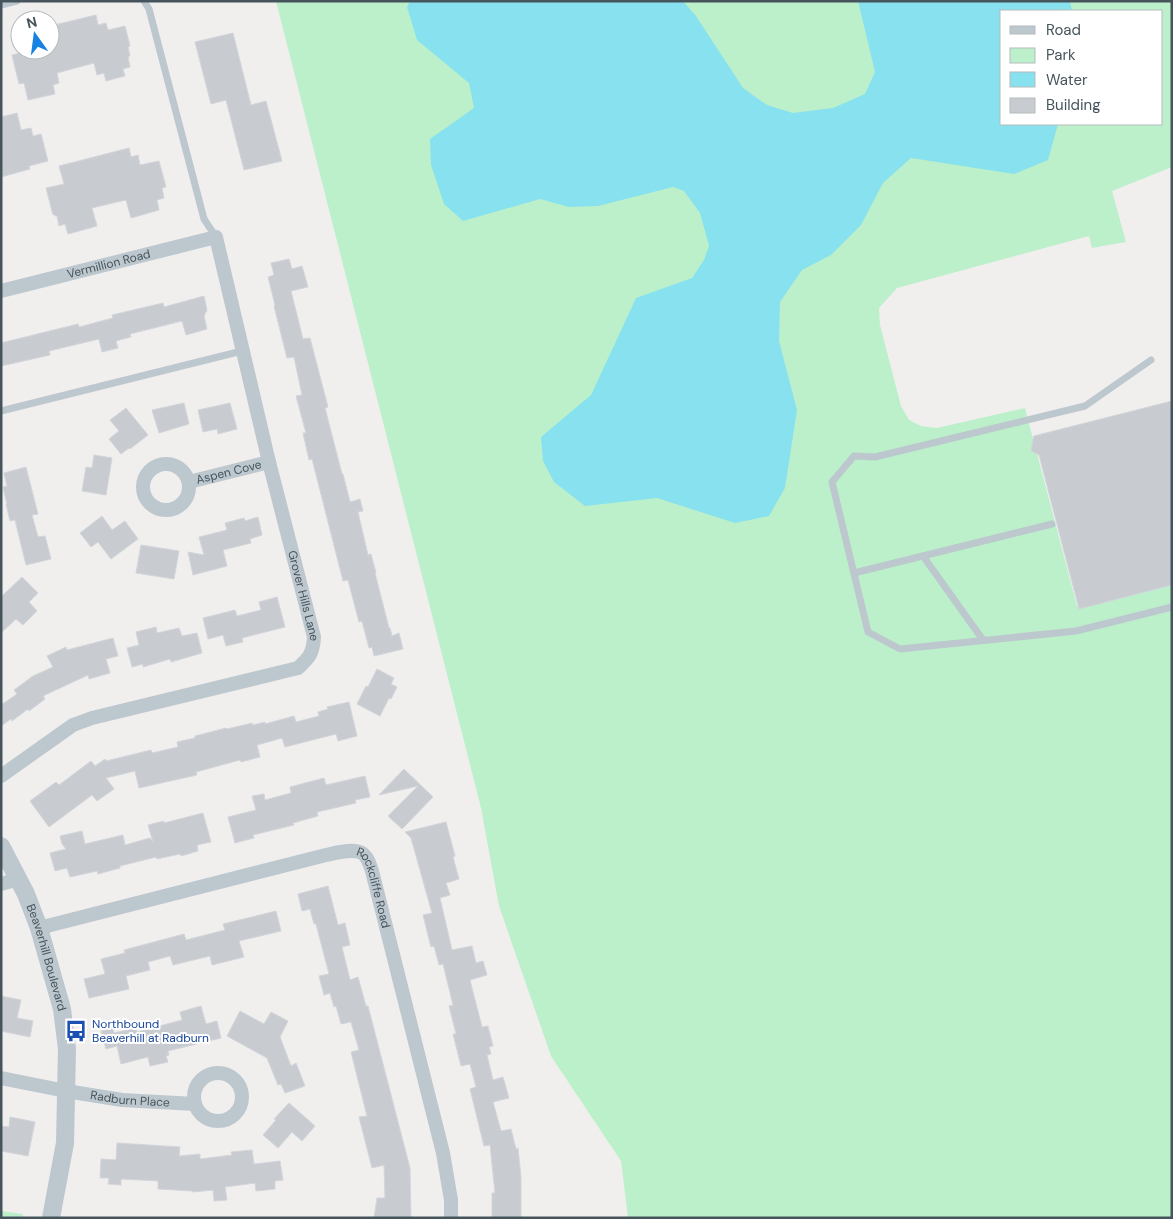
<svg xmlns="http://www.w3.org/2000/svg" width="1173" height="1219" viewBox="0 0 1173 1219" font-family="'DM Sans',sans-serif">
<rect width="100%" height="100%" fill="#f1eeee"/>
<!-- green -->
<path fill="#bcf0cb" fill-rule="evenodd" d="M276,1H1172V167L1112,191L1126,242L1092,248L1089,236L897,288L879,308L880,325L901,406L909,420L921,426L937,428L1025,408L1077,606L1172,582V1218H628L621,1161L551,1056L499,906L481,808ZM1002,11H1162V124H1002Z
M1,1211L23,1214L22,1218H1Z"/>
<!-- water -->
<path fill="#88e1ee" d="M410,1H683L696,16L743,88L767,105L793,113L833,108L865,94L875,72L858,1H1070L1072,11H1002V124H1058L1048,160L1014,174L911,158L883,183L861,225L831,255L802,270L780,302L779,341L797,410L785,488L769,516L735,523L657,498L585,506L554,482L543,461L541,437L591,395L636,298L692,278L704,260L709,246L700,213L684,191L673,187L598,206L569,207L540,199L463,221L444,204L431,165L430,139L474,108L469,83L417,40L407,7Z"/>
<!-- building -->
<path fill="#c8ccd1" stroke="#d2d5da" d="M96,15L98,25L106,23L108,30L125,26L130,46L128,47L130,56L128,57L130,67L123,69L125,76L106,81L104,73L97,75L94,63L57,73L59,83L53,85L55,94L28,100L24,83L19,84L12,55L31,50H50V26Z
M233,33L251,105L266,101L282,161L244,170L226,100L211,104L195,42Z
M17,113L21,130L31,128L33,136L41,134L48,161L29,166L30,169L1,177V117Z
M129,148L131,157L138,155L140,165L159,161L166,187L162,188L164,198L157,200L159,210L131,218L126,200L113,203L92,208L97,226L68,234L65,224L59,226L57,216H55L54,214L53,215L46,188L64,184L59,166Z
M289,259L292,269L302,266L308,287L291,291L303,339L310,338L328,407L325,408L342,474H343L350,502L360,499L363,511L358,512L368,555L371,554L376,573H375L389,628H390L392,636L399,633L403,649L374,656L372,647L369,648L362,621L359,622L348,580L343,581L312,459L309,460L303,433H306L296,396L302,395L294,357L287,358L274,306L275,305L268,277L274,275L271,263Z
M204,296L207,310L204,316L207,329L186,335L182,321L130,334L131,337L116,341L118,348L102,352L99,339L49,351L50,355L1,366V343L78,324L79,327L113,318L112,315L163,303L164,307Z
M1172,401V585L1079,609L1039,455L1031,451L1033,439L1034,436Z
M184,403L189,424L159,433L152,410Z
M230,403L237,429L218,434L217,429L203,432L198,410Z
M126,408L148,435L130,449L129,448L121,454L109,439L119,431L110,420Z
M94,455L112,458L106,495L82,491L86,467L92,468Z
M26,467L38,514L32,515L38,537L45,536L51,559L26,565L15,520L10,521L6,504H7L3,487L7,486L4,473Z
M102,516L112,530L125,521L138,539L111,559L98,542L91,547L80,533Z
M258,517L262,535L250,539L251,543L223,550L227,566L193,575L188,552L204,555L199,537L227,530L225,523L244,518L245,521Z
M141,545L179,551L174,579L136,573Z
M22,577L38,593L29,602L37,611L23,625L16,619L1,633V597Z
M277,597L285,627L242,638L243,642L226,646L223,635L208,639L203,618L235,610L237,616L261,610L259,602Z
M156,627L157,633L179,628L182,636L197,633L202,653L171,662L170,659L143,667V664L132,667L127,648L139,645L136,632Z
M113,638L118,656L106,659L110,673L89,679L88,675L43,696L45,699L29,711L28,709L12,721L11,719L1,726V705L17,694L14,690L33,676L53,667L47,656L66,647L67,650Z
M377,669L394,678L391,684L397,687L391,699L389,698L380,716L357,704L366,686L368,687Z
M349,702L357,736L338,741L336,734L285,747L282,738L257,745L260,757L241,762L240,760L196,772L197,775L139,788L135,771L106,778L114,789L97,801L92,795L49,827L30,801L56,782L59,785L91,761L95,766L105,759L106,761L151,750L152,753L178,747L177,742L195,738V736L226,728L227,729L252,723L253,725L265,722V724L294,716L296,722L319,716L318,712L328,709L327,707Z
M404,769L433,797L402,829L388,816L418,786L379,795Z
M365,776L370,797L355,800L356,803L317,812L318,816L293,823L294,825L253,835L254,838L235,843L228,817L256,810L252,796L264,794L265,800L291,793L290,787L324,778L326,785Z
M203,813L211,842L197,845L198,851L181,856L180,854L157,859L156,857L120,866V868L98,874L97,871L70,877L67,868L55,871L50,853L66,849L62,844L60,836L82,831L85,844L123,835L125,845L150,838L153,842L148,825L164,821V823Z
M446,822L455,856L453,857L459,879L446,883L450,895L440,898L452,950L472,946L476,963L483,961L487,975L470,980L482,1027L488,1026L493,1046L489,1047L491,1054L487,1055L493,1080L503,1077L509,1098L493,1102L501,1131L511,1129L516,1149L518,1148L521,1177V1218H492V1193H495L490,1145L484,1146L470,1089L476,1087L470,1064L461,1066L453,1034H456L449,1006L453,1005L443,964L439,965L434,946L431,947L423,915L432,913L411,838L405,832Z
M328,886L338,925L345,923L350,945L342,947L350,980L358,977L366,1006H368L410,1168L411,1218H374L377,1198H385L384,1165L372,1168L359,1117L367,1116L351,1052L359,1050L351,1022L341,1024L336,1006L334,1007L330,993L324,995L319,976L329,974L316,924H314L310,909L302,911L298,894Z
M276,911L281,931L239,941L244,957L212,965L210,956L173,965L170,956L148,962L150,970L126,976L129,989L89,998L84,979L105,974L101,959L125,953L124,950L184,934L186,940L225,930L223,924Z
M1,996L21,1000L17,1018L33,1021L30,1037L1,1031Z
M201,1006L206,1024L217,1021L221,1038L168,1051L169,1055L166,1056L168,1062L150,1066L148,1057L121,1064L117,1046L106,1049L101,1031L113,1028L114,1033L136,1028L137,1032L182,1020L180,1012Z
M240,1011L264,1024L271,1012L288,1021L280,1037L291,1066L296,1063L305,1086L285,1093L281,1084L278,1085L267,1058L227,1036Z
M289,1103L315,1126L302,1141L292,1132L278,1148L263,1135L276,1120L274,1119Z
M10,1117L35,1122L28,1156L1,1151V1126L9,1127Z
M117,1143L180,1147L179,1156L200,1154V1159L232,1155L231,1152L252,1150L254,1164L280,1161L283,1180L275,1181V1189L256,1191L255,1183L225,1187L227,1200L214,1201L213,1190L193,1192L192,1191L158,1189V1181L121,1179V1185L108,1184L109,1178H100L101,1159L116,1160Z"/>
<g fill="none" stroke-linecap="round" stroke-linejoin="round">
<!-- service -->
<path stroke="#bcc7ce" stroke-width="7" d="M144,1L149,9L204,219L216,237
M1,5L17,1
M1151,360L1085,406L875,457L854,456L832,482L868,632L900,649L1076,631L1172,607
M1,411L242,351
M923,556L983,640
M854,573L1052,524"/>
<!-- minor -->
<g stroke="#bcc7ce" stroke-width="14">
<path id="s1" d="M1,291L216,237L269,462L314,637C313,653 310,657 298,668L92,718L73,725L1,776"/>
<circle cx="166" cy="487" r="23"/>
<path id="s2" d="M189,482L269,462"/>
<path d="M1,884L19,879"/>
<path id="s3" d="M39,928L326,855C336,853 352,848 362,853C368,857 370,865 372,871L443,1153L451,1200V1218"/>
<circle cx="218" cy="1097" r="24"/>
<path id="s4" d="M1,1078L66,1091L122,1100L195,1104"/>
</g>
<!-- tertiary -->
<path stroke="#bcc7ce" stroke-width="18" id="s5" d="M1,846L26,894L39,928L62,1009L67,1049L65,1143L51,1218"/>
</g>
<!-- icons -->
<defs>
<g id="bus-bare" transform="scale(1.725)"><path d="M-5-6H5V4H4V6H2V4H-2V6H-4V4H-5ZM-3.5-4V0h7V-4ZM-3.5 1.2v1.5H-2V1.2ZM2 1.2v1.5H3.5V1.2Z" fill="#1a4fb4" stroke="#fff" stroke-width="2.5" paint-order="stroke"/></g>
</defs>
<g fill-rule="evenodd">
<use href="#bus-bare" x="76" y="1031"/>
</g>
<g text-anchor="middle" stroke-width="4" stroke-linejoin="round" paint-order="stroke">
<!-- street labels -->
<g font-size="12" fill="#46545c" stroke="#fff">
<text dy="4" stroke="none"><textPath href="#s1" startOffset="111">Vermillion Road</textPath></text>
<text dy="4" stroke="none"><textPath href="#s2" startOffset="41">Aspen Cove</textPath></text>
<text dy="4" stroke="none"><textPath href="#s1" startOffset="591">Grover Hills Lane</textPath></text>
<text dy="4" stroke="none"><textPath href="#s3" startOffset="370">Rockcliffe Road</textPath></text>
<text dy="4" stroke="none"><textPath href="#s5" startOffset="121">Beaverhill Boulevard</textPath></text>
<text dy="4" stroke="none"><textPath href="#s4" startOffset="131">Radburn Place</textPath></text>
</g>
<!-- transit labels -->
<g font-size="12" fill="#164399" stroke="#fff" text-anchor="start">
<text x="92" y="1028">Northbound<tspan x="92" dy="14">Beaverhill at Radburn</tspan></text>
</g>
</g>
<!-- border -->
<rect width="1173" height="1219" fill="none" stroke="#46545c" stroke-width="5"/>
<!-- legend -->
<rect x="1000" y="10" width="162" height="115" fill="#ffffff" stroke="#b5bbbe"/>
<rect x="1010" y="26" width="25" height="8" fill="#bcc7ce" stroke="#b5bbbe"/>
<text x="1046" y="35" font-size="15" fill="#46545c">Road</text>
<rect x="1010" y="48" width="25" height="15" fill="#bcf0cb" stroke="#b5bbbe"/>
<text x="1046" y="60" font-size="15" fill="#46545c">Park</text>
<rect x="1010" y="72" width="25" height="15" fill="#88e1ee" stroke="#b5bbbe"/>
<text x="1046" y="85" font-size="15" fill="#46545c">Water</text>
<rect x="1010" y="98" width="25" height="15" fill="#c8ccd1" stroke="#b5bbbe"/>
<text x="1046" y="110" font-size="15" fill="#46545c">Building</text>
<!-- north arrow -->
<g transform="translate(35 35) rotate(346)"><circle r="24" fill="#ffffff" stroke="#b5bbbe"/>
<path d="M0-4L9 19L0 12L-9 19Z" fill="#1582e4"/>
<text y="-8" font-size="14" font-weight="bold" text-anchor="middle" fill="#46545c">N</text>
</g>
</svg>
